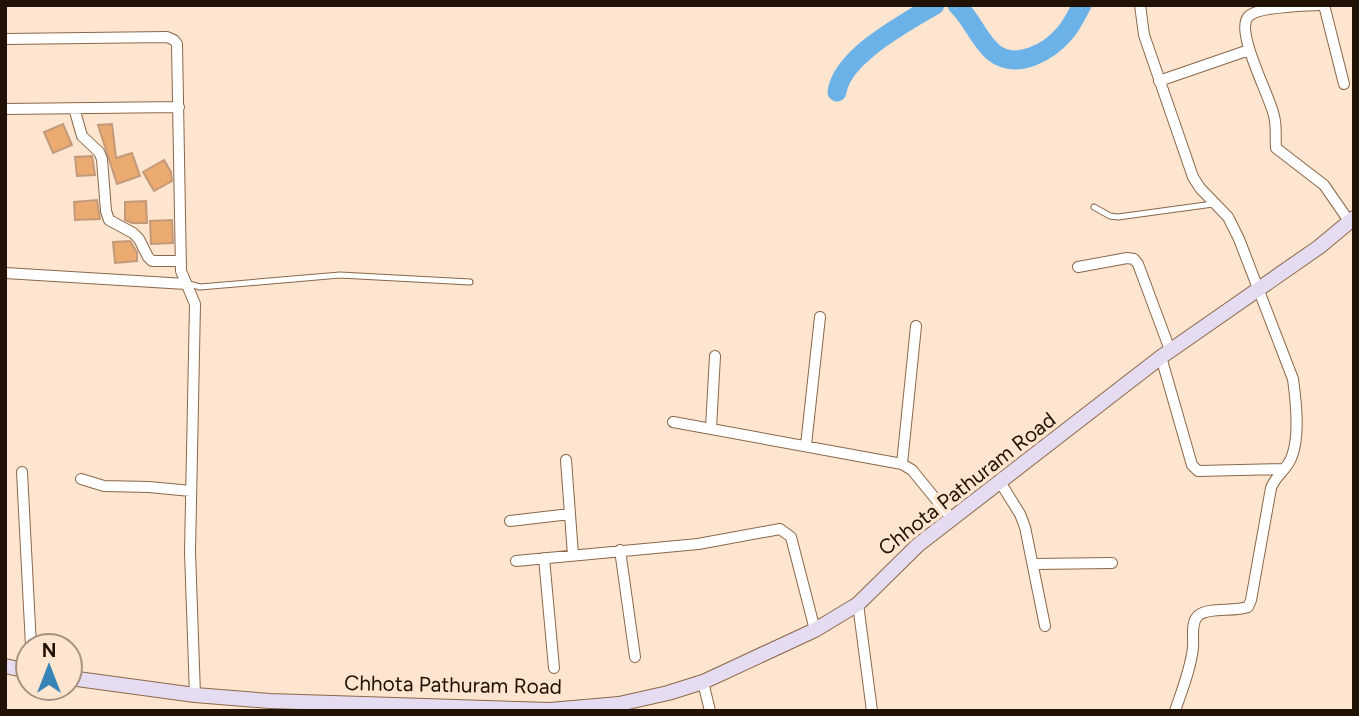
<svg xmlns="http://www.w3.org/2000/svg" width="1359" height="716" viewBox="0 0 1359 716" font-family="Figtree,sans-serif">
<rect width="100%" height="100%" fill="#fee5d0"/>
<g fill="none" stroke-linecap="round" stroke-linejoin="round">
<!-- river -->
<path stroke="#6ab2e7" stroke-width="19" d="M957,5C972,19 978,39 993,52C1016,71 1049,52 1065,33C1072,25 1077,14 1082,5
M837,92C842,56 905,23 935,5"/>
</g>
<!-- building -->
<path fill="#eaaa70" stroke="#c29a79" stroke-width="2" d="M63,124L72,145L53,153L44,132Z
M112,124L116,158L132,153L140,176L117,184L98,125Z
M92,156L95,175L77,176L75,157Z
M164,160L171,172L172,181L154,191L143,172Z
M97,200L100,219L75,220L74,202Z
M146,201L147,223H132L125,220V202Z
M172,220L173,243L151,244L150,221Z
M130,241L137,252V261L115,263L113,242Z"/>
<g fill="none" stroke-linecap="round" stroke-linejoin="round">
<!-- lane casing -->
<g stroke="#8c6747" stroke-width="7">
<path id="lane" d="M1094,207L1110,216L1118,217L1213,204
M189,284L200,287L340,275L470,282"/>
</g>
<!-- street casing -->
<g stroke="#8c6747" stroke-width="12">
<path id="street" d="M1140,5L1144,35L1193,177L1200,188L1228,217L1239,239L1293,379C1296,401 1300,435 1292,456C1288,469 1275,476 1271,488L1251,600L1248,607C1234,612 1209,607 1199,615C1190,621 1194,638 1193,647C1191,668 1182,690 1175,711
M1318,5C1303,6 1258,6 1248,17C1235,32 1270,96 1274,116C1277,127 1275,137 1276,148L1324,185L1349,221
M1324,5L1344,84
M5,39L167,37L174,40L177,44L181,271L195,304L190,552L195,695
M1159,81L1249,50
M74,108L82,136L99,152L102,159L106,211L109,220L133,233L139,239L148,257L152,261H181
M5,109L179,107
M1078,267L1127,258L1134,259L1138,264L1170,350
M5,273L186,284
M1161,357L1192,465L1198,471L1283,469
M673,422L902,464L912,470L952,519
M711,428L715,356
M806,445L820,317
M566,460L573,555
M902,464L916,326
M22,472L31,646
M81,479L104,486L149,487L191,491
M1000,482L1020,514L1025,527L1045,626
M510,521L570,514
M620,550L635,657
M544,558L554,668
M516,561L698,544L780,529L791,537L815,630
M1034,564L1112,563
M858,604L872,711
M703,682L710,711"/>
</g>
<!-- secondary casing -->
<g stroke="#8c6747" stroke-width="16">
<path id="secondary" d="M5,666L28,671
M70,678L195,695L270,701L550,710L619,704L668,693L703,682L815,630L858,604L918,545L1161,357L1319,247L1354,218"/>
</g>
<!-- lane -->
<use href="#lane" stroke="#fff" stroke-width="5"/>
<!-- street -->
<use href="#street" stroke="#fff" stroke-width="10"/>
<!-- secondary -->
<use href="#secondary" stroke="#e5dcf2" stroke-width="14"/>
</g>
<g text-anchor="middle" stroke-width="7" stroke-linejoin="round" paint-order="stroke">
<!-- street labels -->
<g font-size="21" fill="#201205" stroke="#fee5d0">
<text transform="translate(967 484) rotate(-38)" y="7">Chhota Pathuram Road</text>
<text transform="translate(453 685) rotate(1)" y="7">Chhota Pathuram Road</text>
</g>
</g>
<!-- border -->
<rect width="1359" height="716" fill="none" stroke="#201205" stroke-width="14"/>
<!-- north arrow -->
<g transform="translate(49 667)"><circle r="33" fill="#fee5d0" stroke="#a5917f" stroke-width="2"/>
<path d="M0-5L12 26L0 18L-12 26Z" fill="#3883b6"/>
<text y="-10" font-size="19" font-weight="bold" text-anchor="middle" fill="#201205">N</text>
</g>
</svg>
